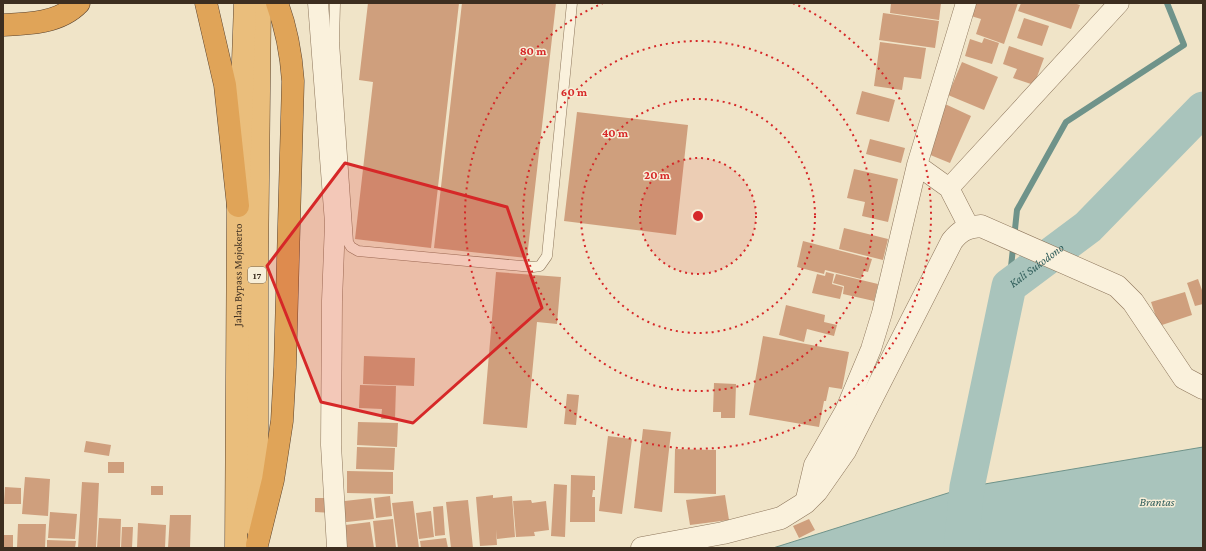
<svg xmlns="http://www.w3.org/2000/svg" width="1206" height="551" viewBox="0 0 1206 551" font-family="'Crimson Pro',serif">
<rect width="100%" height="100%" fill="#f0e4c8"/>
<!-- water -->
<path fill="#a9c4bc" stroke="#6f938a" d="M1203,447V548H773L967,487Z"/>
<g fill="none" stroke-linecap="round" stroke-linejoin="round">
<!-- stream -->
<path stroke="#6f938a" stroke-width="6" d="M1009,286L1017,210L1066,122L1184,45L1167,3"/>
<!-- river -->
<path stroke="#a9c4bc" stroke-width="35" id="s1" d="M961,548L967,487L1009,286L1088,227L1203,109"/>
</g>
<!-- building -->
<path fill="#cf9f7d" d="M368,3H459L431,248L355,239L373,82L359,80Z
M462,3H556L527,258L434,248Z
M891,3H941L939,20L890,13Z
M975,3H1018L1004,44L976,34L981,19L971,16Z
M1021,3H1074L1080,5L1071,29L1018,11Z
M883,13L939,21L935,48L879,40Z
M1024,18L1049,26L1042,46L1017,38Z
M984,38L999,43L992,64L965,56L970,39L982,43Z
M880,42L926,48L921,79L904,77L902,90L874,86Z
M1009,46L1044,58L1034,85L1013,78L1017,69L1003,64Z
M962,62L998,77L984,110L948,95Z
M862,91L895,100L889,122L856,114Z
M945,104L971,116L950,163L923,152Z
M577,112L688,125L676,235L564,221Z
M870,139L905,148L901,163L866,154Z
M854,169L898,179L888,222L862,216L865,202L847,198Z
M844,228L888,239L883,260L839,249Z
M803,241L872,259L868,272L864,271L861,279L825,270L824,274L797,267Z
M496,272L561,277L557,324L537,322L527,428L483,424Z
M826,272L834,274L832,284L843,287L840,299L812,293L817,274L825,276Z
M836,274L878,284L874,301L843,294L844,286L833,283Z
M1198,279L1203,293V304L1195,306L1187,283Z
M1185,292L1192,315L1159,326L1151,302Z
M786,305L825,315L824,322L837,325L834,336L807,329L804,342L779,335Z
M763,336L849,352L842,389L829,387L826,401H824L819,427L749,415Z
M364,356L415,358L414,386L363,384Z
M714,383L736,384L735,418H721V412H713Z
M360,385L396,386L395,419H381L382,409L359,408Z
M567,394L579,395L576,425L564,424Z
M358,422L398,423L397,447L357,445Z
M643,429L671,432L662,512L634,508Z
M608,436L632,439L622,514L599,511Z
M86,441L111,445L109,456L84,452Z
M357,447L395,448L394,470L356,469Z
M675,449L716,450V494L674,493Z
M108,462H124V473H108Z
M347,471L393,472V494L347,493Z
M571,475L595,476V490H593L592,497H595V522H570Z
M25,477L50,479L48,516L22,514Z
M82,482L99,483L96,548H78Z
M554,484L567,485L565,537L551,536Z
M151,486H163V495H151Z
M5,487L21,488V504H4Z
M493,495V498L512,496L515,537L497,539L496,530L497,545L480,546L476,497Z
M725,495L729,520L690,525L686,500Z
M390,496L392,516L376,518L374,498Z
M315,498H333V513L315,512Z
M371,498L374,519L338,523L336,502Z
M468,500L473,548H451L446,502Z
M531,500L532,503L546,501L549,530L534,532L535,536L516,537L513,501Z
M413,501L419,548H398L392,503Z
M443,506L445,535L435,536L433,507Z
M431,511L434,537L419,539L416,513Z
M50,512L77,514L75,539L48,538Z
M170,515H191L190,548H168Z
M99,518L121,519L120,548H97Z
M393,519L396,548H376L373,521Z
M809,519L815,530L799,538L793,526Z
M370,522L374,548H339L337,526Z
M138,523L166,525L165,548H137Z
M18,524H46L45,548H17Z
M122,527H133L132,548H121Z
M3,535H13V548H3Z
M446,538L448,548H421L420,541Z
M47,540L76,541L75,548H47Z"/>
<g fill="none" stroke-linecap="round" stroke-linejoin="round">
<!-- service casing -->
<g stroke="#8d765c" stroke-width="11">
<path id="service" d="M335,3L334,42L348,242L351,247L358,251L533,267L540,266L547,256L572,3"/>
</g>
<!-- minor casing -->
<g stroke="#8d765c" stroke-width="21">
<path id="minor" d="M318,3L335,223L332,301L331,445L337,548
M917,165L949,188L969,227
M949,188L1119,3
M805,503L814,465L845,411L871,349L882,313L917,165L966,3"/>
</g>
<!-- tertiary casing -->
<g stroke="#8d765c" stroke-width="23">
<path id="tertiary" d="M642,548L723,533L781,518L805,503L817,491L845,451L952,241C960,231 967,227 981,226L1117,286L1133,302L1184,378L1203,388"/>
</g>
<!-- trunk casing -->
<g stroke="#5b4430" stroke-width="23">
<g id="trunk">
<path d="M257,528V269L260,3"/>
<path id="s2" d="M236,548L238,206L245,3"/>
</g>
</g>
<!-- motorway casing -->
<g stroke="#5b4430" stroke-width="23">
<path id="motorway" d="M206,3L225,85L238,206
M3,25C29,24 60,23 79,3
M257,545L273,480L282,421L285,367L293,81C291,52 287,30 277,3"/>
</g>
<!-- service -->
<use href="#service" stroke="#faf1dc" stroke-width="10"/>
<!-- minor -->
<use href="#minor" stroke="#faf1dc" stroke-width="20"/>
<!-- tertiary -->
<use href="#tertiary" stroke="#faf1dc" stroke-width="22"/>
<!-- trunk -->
<use href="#trunk" stroke="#eabe7c" stroke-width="22"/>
<!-- motorway -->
<use href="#motorway" stroke="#e0a458" stroke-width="22"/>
</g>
<!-- marked area -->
<path fill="#d62828" fill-opacity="0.2" stroke="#d62828" stroke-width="3" stroke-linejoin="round" d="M345,163L507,207L542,308L413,423L321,402L267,266Z"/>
<!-- distance rings -->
<circle cx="698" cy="216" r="58" fill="#d62828" fill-opacity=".12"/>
<g fill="none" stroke="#d62828" stroke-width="2" stroke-dasharray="2 4">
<circle cx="698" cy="216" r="58"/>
<circle cx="698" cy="216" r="117"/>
<circle cx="698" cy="216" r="175"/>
<path d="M793 3A233 233 0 1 1 603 3"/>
</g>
<g text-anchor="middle" stroke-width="3" stroke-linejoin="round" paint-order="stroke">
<!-- shield labels -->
<rect fill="#f7eed8" stroke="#756857" stroke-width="1" x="248" y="267" width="18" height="16" rx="3"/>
<g font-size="10" font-weight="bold" fill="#3d2e20">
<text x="257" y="279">17</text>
</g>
<!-- street labels -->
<g font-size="11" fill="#3d2e20" stroke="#f7eed8">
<text dy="4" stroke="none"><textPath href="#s2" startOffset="273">Jalan Bypass Mojokerto</textPath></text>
</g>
<!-- water labels -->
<g font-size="12" font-style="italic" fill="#2f5d5a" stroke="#f7eed8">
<text dy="4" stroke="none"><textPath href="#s1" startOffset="301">Kali Sukodono</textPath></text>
<text x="1157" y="506">Brantas</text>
</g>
</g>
<circle cx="698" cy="216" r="6" fill="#d62828" stroke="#f7eed8" stroke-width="2"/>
<g font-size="12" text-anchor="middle" font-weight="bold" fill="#d62828" stroke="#f7eed8" stroke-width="3" stroke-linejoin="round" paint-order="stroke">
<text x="533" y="55">80 m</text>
<text x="574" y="96">60 m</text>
<text x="615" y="137">40 m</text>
<text x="657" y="179">20 m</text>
</g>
<!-- border -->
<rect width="1206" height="551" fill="none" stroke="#3d2e20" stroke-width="8"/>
</svg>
